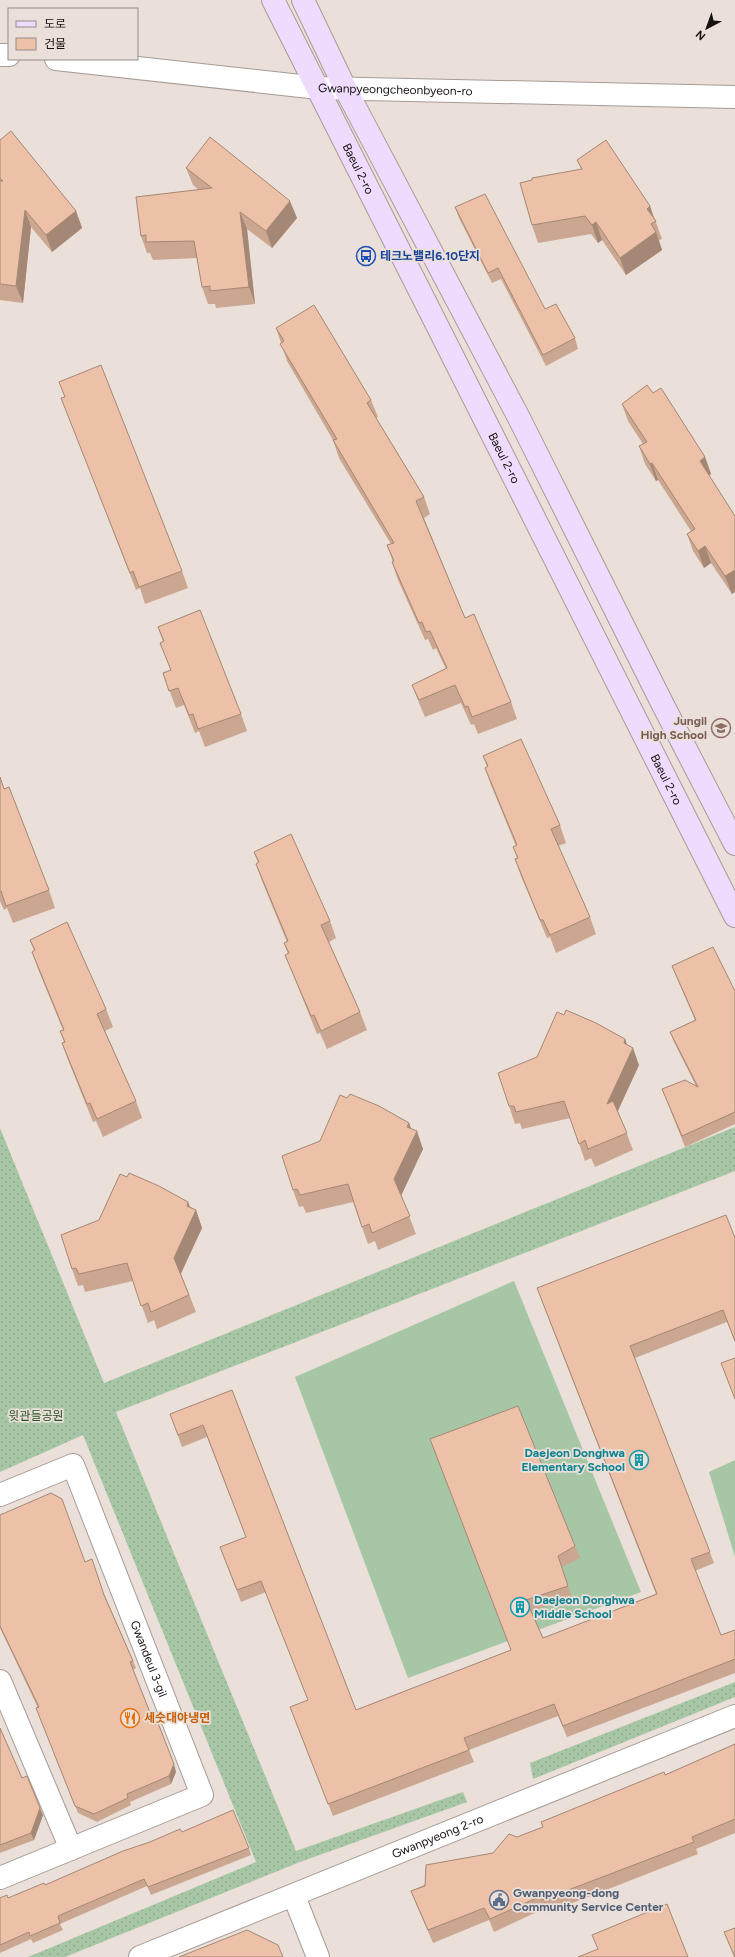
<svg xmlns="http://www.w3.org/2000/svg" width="735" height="1957" viewBox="0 0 735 1957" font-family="Figtree,'Noto Sans KR',sans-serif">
<defs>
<pattern id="grass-dots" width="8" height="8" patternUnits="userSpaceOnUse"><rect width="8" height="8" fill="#a7c6a5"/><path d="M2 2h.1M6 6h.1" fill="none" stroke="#8fa98d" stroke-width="1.8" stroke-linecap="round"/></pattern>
</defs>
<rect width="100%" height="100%" fill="#ebdfd9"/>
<!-- grass -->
<path fill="url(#grass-dots)" d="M735,1127V1171L116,1412L296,1851L463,1792L467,1802L300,1862L65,1957H28L256,1862L83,1435L0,1472V1128L104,1383Z
M735,1682V1697L533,1779L530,1763Z"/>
<!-- pitch -->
<path fill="#a7c6a5" d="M514,1281L641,1592L408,1678L295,1377Z
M735,1460V1557L709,1472Z"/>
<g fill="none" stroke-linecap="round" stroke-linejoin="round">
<!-- minor casing -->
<g stroke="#a69b95" stroke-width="24">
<g id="minor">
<path d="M0,55H9"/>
<path id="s1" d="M56,59L319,88L735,97"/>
<path id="s2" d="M0,1495L73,1465L202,1795L0,1878"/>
<path d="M0,1681L71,1849"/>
<path d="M294,1896L318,1957"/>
<path id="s3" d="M140,1957L735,1716"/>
</g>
</g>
<!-- secondary casing -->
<g stroke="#a69b95" stroke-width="24">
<g id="secondary">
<path id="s4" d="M273,0L735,916"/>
<path d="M303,0L345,88L518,416L662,703L735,844"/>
</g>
</g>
<!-- minor -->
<use href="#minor" stroke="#fff" stroke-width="22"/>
<!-- secondary -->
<use href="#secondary" stroke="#eedbfd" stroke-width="22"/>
</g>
<!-- wall -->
<path fill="#cba690" d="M0,140L76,211L82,228L52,252L31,227L23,303L0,300Z
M577,160L650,206L662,239L659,240L662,250L626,275L602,240L598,243L591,234L538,243L532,225L581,169Z
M186,168L297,218L272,248L247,229L255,304L216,308L215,304H208L202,287L197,258L153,260L150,253H147L141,236L199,190L193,185Z
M455,207L545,309L575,338L578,349L546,366L501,279L492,283L459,218Z
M276,328L371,400L378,417L376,418L424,497L430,514L424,518L465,618L511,702L517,719L478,734L474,724L471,725L461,703L425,717L419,703L412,685L446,669L436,648L433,650L428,639L425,640L398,580L392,562H393L387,545L391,544L339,458L333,440L287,361Z
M59,382L182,571L188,588L145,604L140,588L136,590L68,415L61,398L65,397Z
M653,393L705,457L711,474L709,476L735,516V592L732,594L711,563L704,568L693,551L687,534L691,531L658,480L656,481L645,464L639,446L643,444L628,421L622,404Z
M158,627L241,714L247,731L205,747L199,731L195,733L184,705L176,708L163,673L171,670L160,643L163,642Z
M483,756L560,825L566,843L558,846L590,917L596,934L556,953L550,937L547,938L521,876L515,859L517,858L513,847L516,846L491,785L485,768L487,767Z
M0,777L4,789L49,890L55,908L13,923L7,908L4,910L0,901Z
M254,852L330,921L336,938L329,942L360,1012L367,1030L327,1049L320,1033L317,1034L292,972L285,955L288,954L284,943L287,942L262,881L256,864L258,863Z
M30,940L106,1009L113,1027L105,1031L136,1101L142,1118L103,1137L96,1121L93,1122L68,1060L62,1043L64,1042L60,1031L63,1030L38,969L32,952L34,951Z
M672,966L735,991V1124L685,1147L662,1089L696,1086L674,1042L670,1032L695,1020L676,976Z
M564,1015L625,1039L627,1045L639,1065L618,1111L633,1150L595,1167L591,1158L585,1161L570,1118L522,1129L520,1123L515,1124L509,1106L537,1057Z
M347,1098L409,1123L411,1128L423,1149L401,1195L416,1234L378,1250L375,1241L368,1244L353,1202L306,1213L303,1206L299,1207L293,1190L320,1141Z
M127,1177L188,1202L190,1207L196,1210L202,1228L181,1274L196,1312L157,1329L154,1320L148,1323L133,1281L85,1292L83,1285L78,1286L72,1269Z
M735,1238V1342L727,1322L635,1358L714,1563L695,1571L721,1635L735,1630V1673L567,1737L558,1716L469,1750L474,1762L333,1816L294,1718L308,1700L266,1592L241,1602L220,1547L246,1537L207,1437L182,1447L170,1414L232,1390L356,1710L511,1650L435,1451L575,1546L580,1558L562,1567L572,1598L531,1611L543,1638L656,1594L541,1299Z
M0,1515L85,1562L105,1596L133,1661L136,1668L133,1670L155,1725L176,1772L171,1784L130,1802L131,1805L97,1822L78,1813L39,1716L38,1708L0,1628Z
M0,1728L22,1778L43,1815L34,1840L0,1853Z
M735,1744V1833L696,1849L698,1854L547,1913L545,1908L494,1932L489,1920L433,1943L416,1904L411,1891L493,1853L517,1837L543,1828L541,1822L665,1775Z
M182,1832L249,1848L251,1855L151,1895L147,1886L60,1924L63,1930L33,1943L31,1939L0,1953V1898H8L45,1885Z
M724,1932L735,1957H734Z"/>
<!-- shaded-wall -->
<path fill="#a58775" d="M290,201L297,218L272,248L266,231Z
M650,206L655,222L647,209Z
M25,210L31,227L23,303L16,286Z
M76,211L82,228L52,252L46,235Z
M240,212L247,229L255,304L249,287Z
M596,222L602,240L598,243L592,225Z
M656,232L662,250L626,275L620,258Z
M705,457L711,474L706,478L700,461Z
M652,463L658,480L656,481L650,464Z
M705,546L711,563L704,568L698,551Z
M735,570V592L732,594L725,576Z
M625,1039L630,1054L633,1048L639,1065L613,1121L607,1104Z
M409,1123L414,1137L417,1131L423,1149L401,1196L394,1179Z
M188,1202L193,1216L196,1210L202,1228L180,1275L174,1258Z
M174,1764L176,1772L171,1784L169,1776Z
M40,1808L43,1815L34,1840L31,1833Z"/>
<!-- building -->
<path fill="#ecc1a7" stroke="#a58775" d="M11,131L76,211L46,235L25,210L16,286L0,284V181H3L0,178V140Z
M210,137L290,201L266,231L240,212L249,287L210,291V286L202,287L194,241L146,242V235L141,236L136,197L212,188L186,168Z
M606,140L650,206L647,209L656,221L651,224L656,232L620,258L596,222L592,225L585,216L532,225L520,183L532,180V178L582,169L577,160Z
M485,194L545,309L556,304L575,338L543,355L498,268L488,273L455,207Z
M314,305L371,400L367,403L424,497L416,501L465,618L474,614L511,702L472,717L468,706L465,707L455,685L419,700L412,685L447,668L430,631L426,632L422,622L419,623L392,562L394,561L387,545L394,543L333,440L337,439L280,344L284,341L276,328Z
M101,365L182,571L139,587L133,571L130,573L61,398L65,397L59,382Z
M647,385L653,393L661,388L705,457L700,461L735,516V570L725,576L705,546L698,551L687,534L695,529L652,463L650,464L639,446L647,442L622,404Z
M200,610L241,714L198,729L193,714L189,715L178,688L169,691L163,673L171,670L160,643L164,641L158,627Z
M521,739L560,825L551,829L590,917L550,935L543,920H540L515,859L518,858L513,847L517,845L485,768L488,766L483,756Z
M0,777L4,789L9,787L49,890L6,906L1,891H0Z
M291,834L330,921L321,925L360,1012L321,1031L314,1015L311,1016L285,955L289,953L284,943L288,941L256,864L259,862L254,852Z
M67,922L106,1009L97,1014L136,1101L97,1119L90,1103L87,1104L62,1043L65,1042L60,1031L64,1030L32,952L35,950L30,940Z
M713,947L735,991V1112L682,1136L662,1089L685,1080L698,1087L670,1032L696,1020L672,966Z
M566,1010L596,1023L625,1039L624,1043L633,1048L607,1104L613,1101L627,1133L588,1149L585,1140L579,1144L564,1101L516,1112L514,1106H509L498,1073L537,1057L557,1012L564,1015Z
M350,1094L379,1106L409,1123L407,1127L417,1131L394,1179L410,1216L372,1233L369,1224L362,1227L348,1184L300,1195L297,1189L293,1190L282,1156L320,1141L340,1095L347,1098Z
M129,1173L159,1186L188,1202L187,1206L196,1210L174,1258L189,1295L151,1312L148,1303L141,1306L127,1263L79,1274L76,1268L72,1269L61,1235L99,1220L120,1174L127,1177Z
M726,1215L735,1238V1341L723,1310L630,1346L710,1552L691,1559L721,1635L735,1630V1659L563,1726L554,1704L464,1738L469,1750L328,1804L290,1707L308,1700L261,1581L237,1590L220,1547L246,1537L203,1425L178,1435L170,1414L232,1390L356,1710L511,1650L430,1439L518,1406L575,1546L558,1556L568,1586L526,1600L543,1638L657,1594L537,1288Z
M735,1358V1399L721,1363Z
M51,1493L62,1499L85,1562L92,1559L104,1595L133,1661L130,1662L155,1725L158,1723L174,1764L169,1776L127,1794L128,1798L94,1814L75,1806L36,1708L39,1707L0,1626V1515Z
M0,1728L22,1778L27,1776L40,1808L31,1833L0,1845Z
M735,1744V1819L692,1837L694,1842L542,1900L541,1896L490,1919L484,1908L428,1930L411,1891L425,1886L426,1865L493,1853L509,1834L517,1837L543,1827L541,1822L664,1772L665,1775Z
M233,1810L249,1848L148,1887L144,1879L58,1916L60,1923L30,1936L29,1932L0,1945V1898L7,1895L8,1898L44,1883L45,1885L123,1851L150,1842L180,1829L182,1832Z
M667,1904L688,1957H578L598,1949L592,1935Z
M735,1928V1957L724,1932Z
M247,1930L278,1945L283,1957H179Z"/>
<!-- icons -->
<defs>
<g id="bus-ring" transform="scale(1)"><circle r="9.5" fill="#ebdfd9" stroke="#1a4fb4" stroke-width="1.5"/><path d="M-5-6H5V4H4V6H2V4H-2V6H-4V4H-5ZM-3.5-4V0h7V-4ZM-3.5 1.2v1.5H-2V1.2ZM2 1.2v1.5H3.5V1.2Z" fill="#1a4fb4"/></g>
<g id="school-ring" transform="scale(1)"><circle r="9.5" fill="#ebdfd9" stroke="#8d6e63" stroke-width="1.5"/><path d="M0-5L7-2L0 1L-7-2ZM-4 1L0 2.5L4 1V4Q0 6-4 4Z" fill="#8d6e63"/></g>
<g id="building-ring" transform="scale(1)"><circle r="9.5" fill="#ebdfd9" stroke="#0f9aa8" stroke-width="1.5"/><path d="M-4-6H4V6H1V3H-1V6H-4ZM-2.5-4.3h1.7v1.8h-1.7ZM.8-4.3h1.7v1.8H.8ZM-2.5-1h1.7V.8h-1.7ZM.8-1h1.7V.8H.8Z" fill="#0f9aa8"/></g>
<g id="restaurant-ring" transform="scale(1)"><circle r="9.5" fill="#ebdfd9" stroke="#e8710a" stroke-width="1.5"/><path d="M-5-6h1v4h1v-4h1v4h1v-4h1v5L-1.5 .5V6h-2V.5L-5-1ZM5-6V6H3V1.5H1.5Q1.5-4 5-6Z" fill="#e8710a"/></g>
<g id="civic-ring" transform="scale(1)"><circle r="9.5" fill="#ebdfd9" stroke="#5c6f8a" stroke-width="1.5"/><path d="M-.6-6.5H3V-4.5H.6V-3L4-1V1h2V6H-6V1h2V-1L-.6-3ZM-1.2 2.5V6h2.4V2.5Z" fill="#5c6f8a"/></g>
</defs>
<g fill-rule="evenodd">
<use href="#bus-ring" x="366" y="256"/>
<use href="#school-ring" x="721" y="728"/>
<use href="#building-ring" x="639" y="1460"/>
<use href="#building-ring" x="520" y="1607"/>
<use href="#restaurant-ring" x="130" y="1718"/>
<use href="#civic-ring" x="499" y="1900"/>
</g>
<g text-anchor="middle" stroke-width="3.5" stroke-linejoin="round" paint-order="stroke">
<!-- street labels -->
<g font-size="12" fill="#15110f" stroke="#ebdfd9">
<text dy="4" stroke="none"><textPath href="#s1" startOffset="341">Gwanpyeongcheonbyeon-ro</textPath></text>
<text dy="4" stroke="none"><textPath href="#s4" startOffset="189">Baeul 2-ro</textPath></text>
<text dy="4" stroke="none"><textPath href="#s4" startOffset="513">Baeul 2-ro</textPath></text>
<text dy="4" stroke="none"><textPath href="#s4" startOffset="873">Baeul 2-ro</textPath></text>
<text dy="4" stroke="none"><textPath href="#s2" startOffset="287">Gwandeul 3-gil</textPath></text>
<text dy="4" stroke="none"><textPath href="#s3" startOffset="321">Gwanpyeong 2-ro</textPath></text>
</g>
<!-- transit labels -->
<g font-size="12" font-weight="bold" fill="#164399" stroke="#ebdfd9" text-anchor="start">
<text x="380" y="260">테크노밸리6.10단지</text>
</g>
<!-- education labels -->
<g font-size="12" font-weight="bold" fill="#785e54" stroke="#ebdfd9" text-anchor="end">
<text x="707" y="725">Jungil<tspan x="707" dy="14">High School</tspan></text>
</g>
<!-- park labels -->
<g font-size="12" fill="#255325" stroke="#ebdfd9">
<text x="36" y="1420">윗관들공원</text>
</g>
<!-- culture labels -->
<g font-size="12" font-weight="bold" fill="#0d838f" stroke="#ebdfd9" text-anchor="end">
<text x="625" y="1457">Daejeon Donghwa<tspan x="625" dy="14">Elementary School</tspan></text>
<text x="534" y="1604" text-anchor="start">Daejeon Donghwa<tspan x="534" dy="14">Middle School</tspan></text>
</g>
<!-- food labels -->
<g font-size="12" font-weight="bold" fill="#c56008" stroke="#ebdfd9" text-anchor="start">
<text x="144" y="1722">세숫대야냉면</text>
</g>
<!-- service labels -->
<g font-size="12" font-weight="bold" fill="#4e5e75" stroke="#ebdfd9" text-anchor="start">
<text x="513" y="1897">Gwanpyeong-dong<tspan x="513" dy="14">Community Service Center</tspan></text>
</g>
</g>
<!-- legend -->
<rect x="8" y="8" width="130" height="52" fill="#ebdfd9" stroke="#958d88"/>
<rect x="16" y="21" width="20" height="6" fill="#eedbfd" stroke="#958d88"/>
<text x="44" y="28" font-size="12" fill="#15110f">도로</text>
<rect x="16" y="38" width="20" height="12" fill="#ecc1a7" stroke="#958d88"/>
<text x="44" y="48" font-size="12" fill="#15110f">건물</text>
<!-- north arrow -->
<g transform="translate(707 28) rotate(221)" stroke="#ebdfd9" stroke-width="3" paint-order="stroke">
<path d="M0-3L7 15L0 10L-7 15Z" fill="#15110f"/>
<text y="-6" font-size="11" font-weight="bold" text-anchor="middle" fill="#15110f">N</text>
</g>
</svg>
